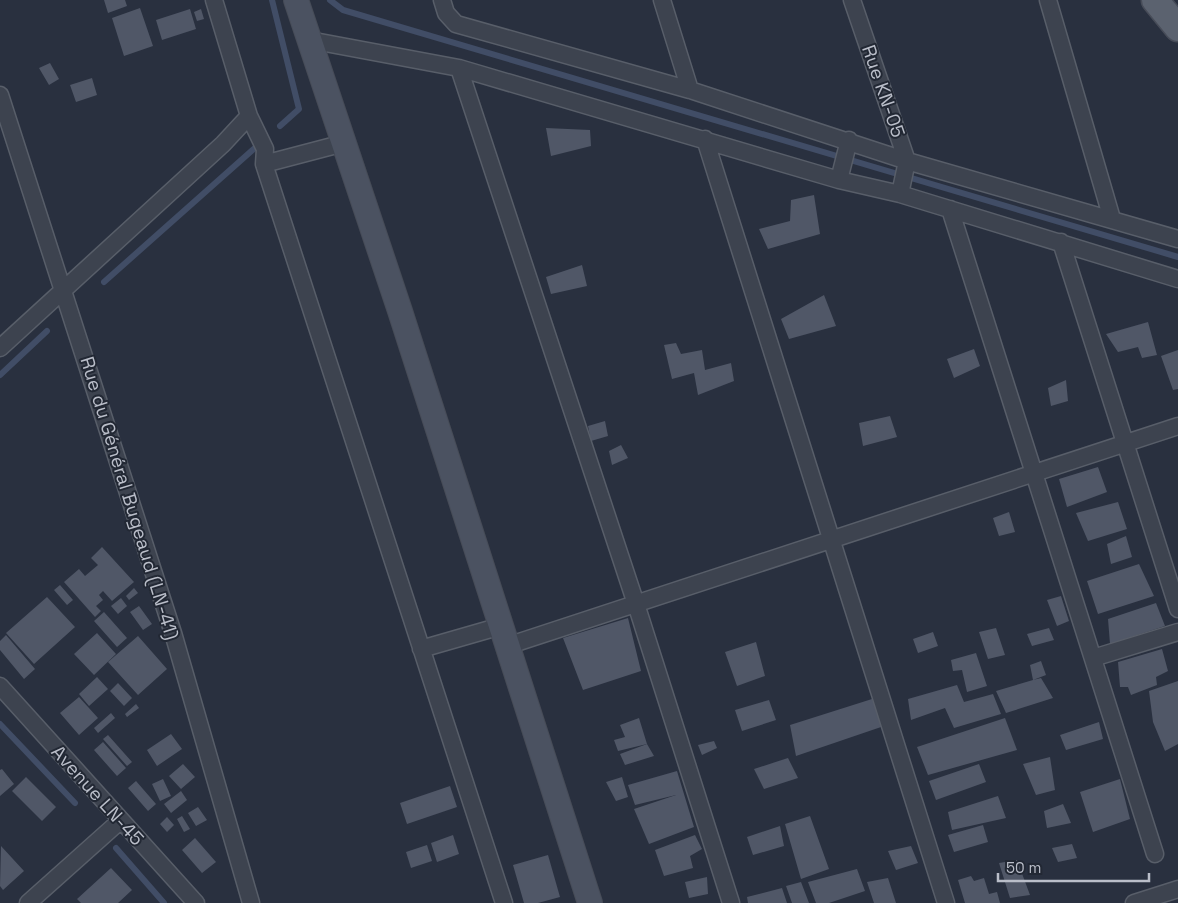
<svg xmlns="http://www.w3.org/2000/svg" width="1178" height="903" viewBox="0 0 1178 903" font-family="'Space Grotesk',sans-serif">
<rect width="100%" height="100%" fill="#29303f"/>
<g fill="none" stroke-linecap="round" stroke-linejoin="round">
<!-- stream -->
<path stroke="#414d66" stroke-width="6" d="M272,0L299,109L280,126
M330,0L343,10L1178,257
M104,282L257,146
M0,375L47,331
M0,724L75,803
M116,848L164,903"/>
</g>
<!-- building -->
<path fill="#505767" d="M104,0H125L127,6L108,13Z
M140,8L153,46L124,56L112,18Z
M190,9L196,29L162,40L156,20Z
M201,9L204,19L197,21L194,12Z
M50,63L59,79L49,85L39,68Z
M92,78L97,95L76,102L70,85Z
M546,128L590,130L591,146L551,156Z
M814,195L820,234L768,249L759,229L790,221L791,200Z
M582,265L587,286L551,294L546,277Z
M824,295L836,326L789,339L781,319Z
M1148,322L1157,355L1142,358L1138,347L1118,352L1106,334Z
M676,343L681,354L702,350L705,370L731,363L734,381L698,395L694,373L672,379L664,345Z
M974,349L980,366L954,378L947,359Z
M1178,350V389L1173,390L1161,356Z
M1066,380L1068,401L1051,406L1048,388Z
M890,416L897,437L863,446L859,423Z
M605,421L608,436L591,441L588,426Z
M621,445L628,458L612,465L609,451Z
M1098,467L1107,492L1067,507L1059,479Z
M1118,502L1127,529L1088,541L1076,513Z
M1009,512L1015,532L999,536L993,518Z
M1126,536L1132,557L1111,564L1107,544Z
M102,547L134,582L112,601L103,591L99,595L103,600L96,606L101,611L95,617L64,582L79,569L85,576L98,565L91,558Z
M1139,564L1154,596L1098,614L1087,581Z
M60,585L73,600L67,605L54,590Z
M134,588L138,593L129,600L126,596Z
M1061,596L1069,621L1057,626L1047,600Z
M47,597L75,627L34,664L6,633Z
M121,598L127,606L118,614L111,606Z
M1156,603L1165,626L1110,644L1108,619Z
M139,606L152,624L143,630L130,612Z
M104,612L127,638L117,647L94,621Z
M628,618L641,671L583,690L563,638Z
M996,628L1005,655L988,659L979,632Z
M1049,628L1054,640L1032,646L1027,634Z
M933,632L938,646L918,653L913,639Z
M97,633L116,654L94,675L74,654Z
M6,635L35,669L24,679L0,650V641Z
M138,636L167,669L138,695L108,662Z
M756,642L765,676L737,686L725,652Z
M1162,649L1168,671L1156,677L1157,685L1131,695L1128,687H1120L1118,662Z
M976,653L987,686L967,692L962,670L953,671L951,660Z
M1041,661L1046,675L1033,680L1041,678L1053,698L1006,713L996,691L1033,680L1030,665Z
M97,677L108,689L89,706L79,694Z
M1178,681V744L1165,751L1153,722L1149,691Z
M118,683L132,698L124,706L110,691Z
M957,685L964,702L993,694L1001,714L954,728L945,708L911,720L908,699Z
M79,697L98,718L79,735L60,713Z
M872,699L884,726L796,756L790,725Z
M769,700L776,720L742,731L735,710Z
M136,704L139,708L127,717L125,714Z
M111,713L115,718L98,733L94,728Z
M639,718L647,744L618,751L614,740L625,737L620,725Z
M1005,718L1017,750L928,775L917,747Z
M1099,722L1103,739L1066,750L1060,735Z
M171,734L182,749L157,766L147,750Z
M108,735L132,762L127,766L103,739Z
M714,741L717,748L702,755L698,745Z
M103,742L126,768L117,776L94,750Z
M647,744L654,756L625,765L620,754Z
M1050,757L1055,790L1036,795L1023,764Z
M788,758L798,778L764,789L754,769Z
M183,764L195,777L181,789L169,776Z
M979,764L986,782L936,800L929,781Z
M2,769L14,784L0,796V770Z
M677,771L694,827L649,844L634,809L676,795L635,805L628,785Z
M26,777L56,807L42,821L12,791Z
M622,777L628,797L616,801L606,782Z
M163,779L171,796L160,801L152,784Z
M1120,779L1130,819L1093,832L1080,792Z
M136,781L156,804L148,811L128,788Z
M450,786L457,807L407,824L400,803Z
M181,791L187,800L171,813L164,804Z
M998,796L1006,818L952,830L948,812Z
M1063,804L1071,823L1047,828L1044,811Z
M198,807L207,820L196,826L188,813Z
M182,816L190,829L184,832L177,819Z
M810,816L829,869L801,879L785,824Z
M167,817L174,825L167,832L160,824Z
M983,825L988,842L954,852L948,835Z
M780,826L784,846L753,855L747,837Z
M453,835L459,854L437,862L431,843Z
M695,835L702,849L690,856L693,868L664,876L655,850Z
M195,838L216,862L202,873L182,850Z
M1072,844L1077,858L1058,862L1052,848Z
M427,845L432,861L411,868L406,852Z
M1,846L24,871L3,890L0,886Z
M911,846L918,863L896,870L888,851Z
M548,855L560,897L538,903H524L513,865Z
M1017,860L1030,895L1010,898L999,863Z
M111,868L132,890L118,903H81L77,899Z
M857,869L865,891L829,903H816L808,882Z
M971,876L974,881L984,878L989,894L997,892L1000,903H965L958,880Z
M707,877L708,894L689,898L685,882Z
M888,878L896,903H874L867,882Z
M801,882L809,903H792L786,886Z
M782,888L787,903H748L747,897Z"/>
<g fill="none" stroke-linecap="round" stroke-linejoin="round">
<!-- street casing -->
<g stroke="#585e69" stroke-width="19">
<path id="street" d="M214,0L249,116L265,149L264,164L344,143
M442,0L446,13L456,24L690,90L907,161L1178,239
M662,0L690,90
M852,0L907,161L900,194
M1048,0L1112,219
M309,40L459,68L839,180L900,194L1178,279
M459,68L636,604L731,903
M0,95L173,633L251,903
M705,139L946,903
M264,164L504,903
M839,180L849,140
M950,209L1155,854
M1061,242L1178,609
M0,348L223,144L249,116
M507,646L1178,426
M421,649L501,626
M1093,658L1178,632
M0,686L196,903
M28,903L121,820
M1134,903L1178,889"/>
</g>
<!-- secondary casing -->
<g stroke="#474c58" stroke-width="26">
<path id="secondary" d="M296,0L400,311L590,903"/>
</g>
<!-- primary casing -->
<g stroke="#474c58" stroke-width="29">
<path id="primary" d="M1155,0L1178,28"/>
</g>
<!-- street -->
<use href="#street" stroke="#3d434f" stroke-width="16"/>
<!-- secondary -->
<use href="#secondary" stroke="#4b5261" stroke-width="24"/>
<!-- primary -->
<use href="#primary" stroke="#5b626f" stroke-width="26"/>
</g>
<g text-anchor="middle" stroke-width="4" stroke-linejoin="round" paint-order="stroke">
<!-- street labels -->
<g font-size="19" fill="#babec9" stroke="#222834">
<text transform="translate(884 91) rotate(71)" y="7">Rue KN-05</text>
<text transform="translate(130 498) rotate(73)" y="7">Rue du Général Bugeaud (LN-41)</text>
<text transform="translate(98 795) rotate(48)" y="7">Avenue LN-45</text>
</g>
</g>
<!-- scale -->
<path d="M998 873v8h151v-8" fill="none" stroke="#babec9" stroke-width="2.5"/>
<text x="1006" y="873" font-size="15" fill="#babec9" stroke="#222834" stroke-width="4" paint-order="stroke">50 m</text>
</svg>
